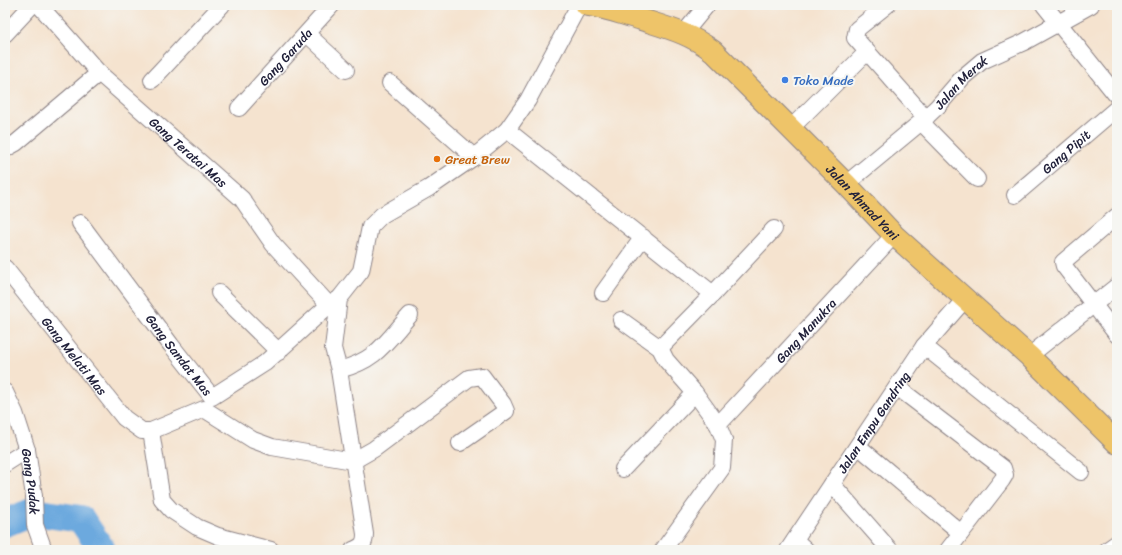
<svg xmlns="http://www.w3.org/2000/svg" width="1122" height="555" viewBox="0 0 1122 555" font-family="Sriracha,sans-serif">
<rect width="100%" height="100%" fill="#f6f6f2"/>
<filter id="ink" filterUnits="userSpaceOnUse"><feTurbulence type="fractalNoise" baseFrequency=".025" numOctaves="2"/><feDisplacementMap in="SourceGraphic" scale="8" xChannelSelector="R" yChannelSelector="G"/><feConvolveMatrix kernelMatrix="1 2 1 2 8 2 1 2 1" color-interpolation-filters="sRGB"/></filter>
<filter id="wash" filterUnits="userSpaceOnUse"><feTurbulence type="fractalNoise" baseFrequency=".012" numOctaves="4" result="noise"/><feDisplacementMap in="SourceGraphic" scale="16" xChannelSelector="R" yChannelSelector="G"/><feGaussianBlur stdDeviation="0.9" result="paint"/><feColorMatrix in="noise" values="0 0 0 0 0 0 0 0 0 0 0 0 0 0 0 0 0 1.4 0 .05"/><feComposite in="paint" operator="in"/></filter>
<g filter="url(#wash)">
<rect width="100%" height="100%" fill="#f5e3cf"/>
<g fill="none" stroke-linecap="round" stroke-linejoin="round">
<!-- river -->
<path stroke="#6ca9de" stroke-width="28" d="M5,523L32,512L81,519L102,550"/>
</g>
</g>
<g filter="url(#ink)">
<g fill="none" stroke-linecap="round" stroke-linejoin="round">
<!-- minor casing -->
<g stroke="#8c8285" stroke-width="18">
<g id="minor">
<path id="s1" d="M39,5L99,73L242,199L273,244L329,305"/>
<path d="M887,5L857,29L855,38L926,118"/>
<path d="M1044,5L1117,96"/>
<path d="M684,33L707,5"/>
<path d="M5,34L32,5"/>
<path d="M307,34L346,70"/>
<path d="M152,80L222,5"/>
<path d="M390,83L474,157"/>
<path id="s2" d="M239,108L332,5"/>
<path d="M921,122L977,179"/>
<path d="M791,128L867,52"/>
<path d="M507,130L713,294L660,348"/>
<path d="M5,149L16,143L99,73"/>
<path id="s3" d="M846,184L921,122L938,106L963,77L982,61L1024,42L1091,5"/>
<path id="s4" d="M1015,195L1117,108"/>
<path d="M1117,216L1063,262L1064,266L1117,335"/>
<path id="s5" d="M80,223L171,345L212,397L265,363L329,305L337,300"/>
<path id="s6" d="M5,268L124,418L142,431H151L204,409L253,440L272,447L353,461L374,449L469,378L482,376L503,404L506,411L460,443"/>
<path d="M219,293L279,352"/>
<path d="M603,293L643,237"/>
<path d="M713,294L774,229"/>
<path d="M621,320L660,348L666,360L695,393L718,425L724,440L722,468L663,550"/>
<path d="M924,346L1081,472"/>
<path d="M1029,356L1117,286"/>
<path d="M339,370C377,360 385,343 410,315"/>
<path d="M897,387L1003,468L1005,475L1002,480L948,550"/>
<path id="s7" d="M5,392L15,413L27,450L34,496L35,525L44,550"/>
<path id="s8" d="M718,425L894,235"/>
<path d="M151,431L162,500L171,510L197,527L218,536L271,550"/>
<path d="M858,446L961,533"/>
<path d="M5,464L27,450"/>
<path d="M623,469L695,393"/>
<path d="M832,484L890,550"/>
<path d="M795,540L806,550"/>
<path d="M353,550C362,546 365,544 365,534L339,370L333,348L339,299L361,271L370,227L382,215L429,188L474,157L507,130L528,100L579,5"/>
<path id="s9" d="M788,550L924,346L965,299"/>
<path d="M1107,550L1117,543"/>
</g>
</g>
<!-- major casing -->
<g stroke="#8c8285" stroke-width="23">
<g id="major">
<path id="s10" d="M586,5C605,7 621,14 640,19C668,28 689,33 713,51L846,184L894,235L1029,356L1117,443"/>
</g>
</g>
<!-- minor -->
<use href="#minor" stroke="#fff" stroke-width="16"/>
<!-- major -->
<use href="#major" stroke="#eec469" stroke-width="21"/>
</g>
</g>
<!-- markers -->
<circle fill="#3f7fe0" stroke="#f6f6f2" stroke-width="1.5" cx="785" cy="80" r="4"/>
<circle fill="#e8710a" stroke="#f6f6f2" stroke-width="1.5" cx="437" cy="159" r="4"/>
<g text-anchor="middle" stroke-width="4" stroke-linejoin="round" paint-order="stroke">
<!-- street labels -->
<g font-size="13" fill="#22223b" stroke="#f6f6f2">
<text dy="5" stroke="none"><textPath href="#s2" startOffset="69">Gang Garuda</textPath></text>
<text dy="5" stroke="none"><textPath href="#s3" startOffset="154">Jalan Merak</textPath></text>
<text dy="5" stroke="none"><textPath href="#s1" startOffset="210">Gang Teratai Mas</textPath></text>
<text dy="5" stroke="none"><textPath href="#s4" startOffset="67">Gang Pipit</textPath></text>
<text dy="5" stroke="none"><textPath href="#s10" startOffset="349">Jalan Ahmad Yani</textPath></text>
<text dy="5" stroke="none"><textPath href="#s8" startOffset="129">Gang Manukra</textPath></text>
<text dy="5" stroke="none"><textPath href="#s5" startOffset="165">Gang Sandat Mas</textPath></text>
<text dy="5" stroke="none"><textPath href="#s6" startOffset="112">Gang Melati Mas</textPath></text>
<text dy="5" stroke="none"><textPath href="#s9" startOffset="154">Jalan Empu Gandring</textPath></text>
<text dy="5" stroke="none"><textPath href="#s7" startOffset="94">Gang Pudak</textPath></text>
</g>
<!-- shop labels -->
<g font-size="13" fill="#366cbe" stroke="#f6f6f2" text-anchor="start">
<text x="793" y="85">Toko Made</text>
</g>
<!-- food labels -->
<g font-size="13" fill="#c56008" stroke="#f6f6f2" text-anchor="start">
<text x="445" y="164">Great Brew</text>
</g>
</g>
<!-- margin -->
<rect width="1122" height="555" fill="none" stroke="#f6f6f2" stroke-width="20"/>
</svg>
